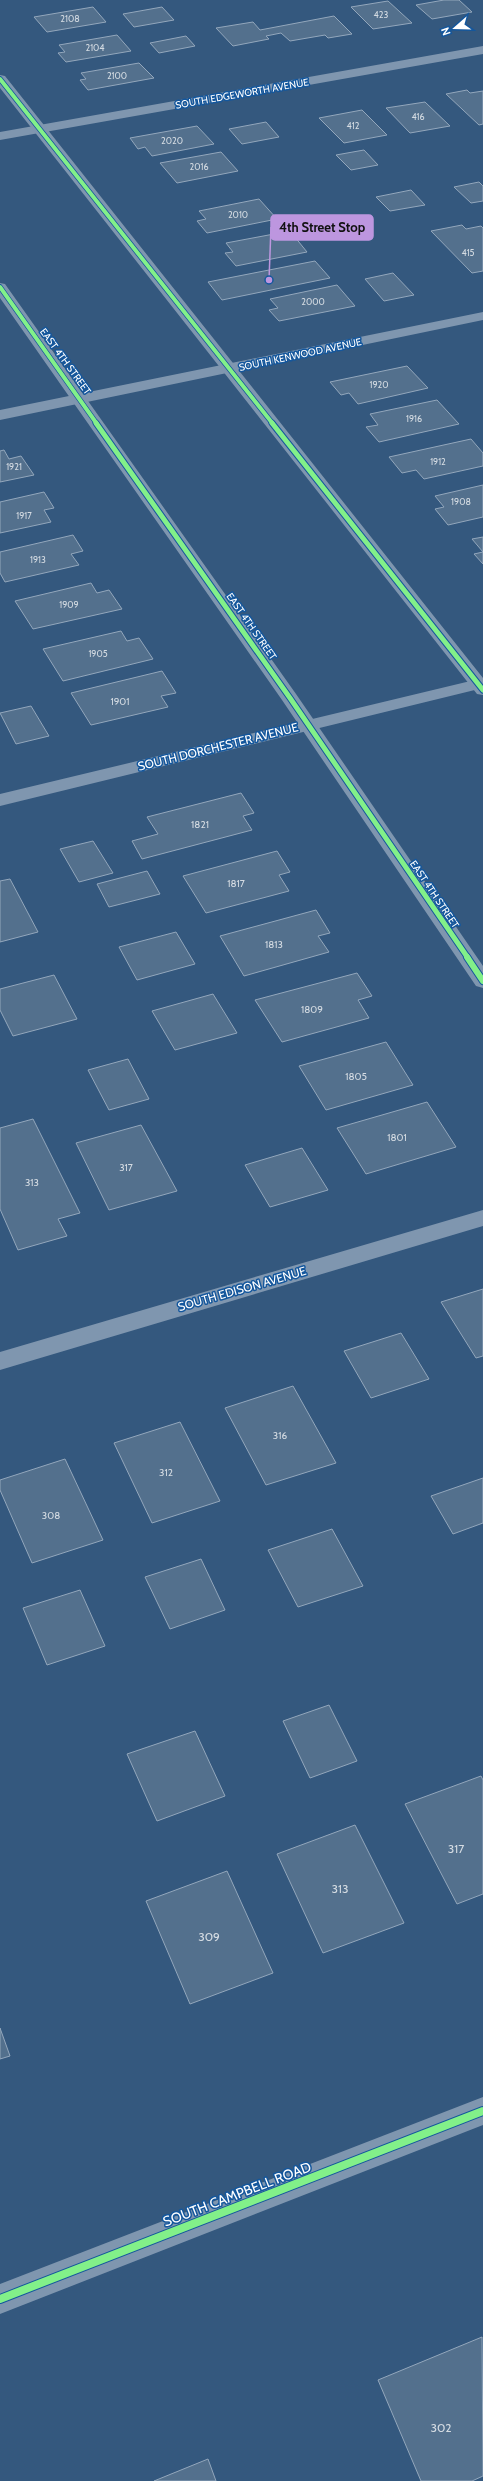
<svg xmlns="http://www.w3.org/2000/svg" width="483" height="2481" viewBox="0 0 483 2481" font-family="Cabin,sans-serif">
<rect width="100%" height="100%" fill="#34587e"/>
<!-- building -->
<path fill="#53708d" stroke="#93a7bc" d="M444,0H459L472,12L432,19L416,5Z
M388,1L412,23L373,29L351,7Z
M93,7L106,22L47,32L34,17Z
M162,7L174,20L134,27L123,14Z
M334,16L352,34L328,38L325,35L290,41L281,33L266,36L269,39L233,46L216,28L253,22L260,30Z
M117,35L131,51L66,62L58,53L65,52L59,45Z
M186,36L195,46L159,53L150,43Z
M139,63L154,78L88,90L80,80L86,79L81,73Z
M467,90L470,93L483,91V124L479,125L446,94Z
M425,102L450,126L410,133L386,108Z
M362,110L387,135L344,143L319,118Z
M266,122L279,137L242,144L229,129Z
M197,126L214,144L152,156L145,147L138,149L130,138Z
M364,150L378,165L351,170L336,155Z
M221,152L238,171L177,183L160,163Z
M479,182L483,186V201L471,203L454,187Z
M411,190L425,205L390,211L376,197Z
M259,199L277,219L207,233L197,221L206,219L199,211Z
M462,225L466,229L481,226L483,228V271L472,273L431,231Z
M290,231L307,252L236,266L225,253L233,252L226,243Z
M315,261L330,278L222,300L208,282Z
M393,273L414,295L384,301L365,279Z
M337,285L355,306L279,321L269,310L278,308L270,299Z
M407,366L428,388L358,404L349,393L341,395L330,382Z
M437,400L459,424L379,442L366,427L378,425L370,414Z
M471,439L483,453V466L424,479L416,470L402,473L389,457Z
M4,450L9,459L21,456L34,475L0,482V451Z
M483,485V517L448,525L435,509L444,507L435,496Z
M44,492L54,508L44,510L51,522L0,533V502Z
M73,535L83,551L71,554L79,565L5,582L0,573V552Z
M483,537V564L474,554L483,552L472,539Z
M91,583L97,593L109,590L122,609L33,629L15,601Z
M121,631L127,641L139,638L153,659L63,681L43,649Z
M162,671L176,693L161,696L168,707L91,725L71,693Z
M31,706L49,736L16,744L0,713Z
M241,793L254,813L243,816L252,830L142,859L132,841L158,834L147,817Z
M93,841L113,873L79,882L60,849Z
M277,851L290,872L279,875L289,891L206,913L183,876Z
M147,871L160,894L109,907L97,884Z
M10,879L38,932L0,942V881Z
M316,910L330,933L318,936L329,952L244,976L220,936Z
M176,932L195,964L137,980L119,947Z
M357,973L372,996L358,1000L369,1018L282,1042L255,1000Z
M54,975L77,1019L13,1036L0,1010V989Z
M213,994L237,1033L175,1050L152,1011Z
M386,1042L413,1085L326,1110L299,1066Z
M128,1059L149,1099L109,1110L88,1070Z
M427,1102L456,1147L366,1174L337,1128Z
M33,1119L80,1213L58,1219L67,1236L18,1250L0,1209V1128Z
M141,1125L177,1191L109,1210L76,1143Z
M302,1148L328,1190L270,1207L245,1165Z
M483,1289V1356L476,1358L441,1302Z
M401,1333L429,1379L371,1398L344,1351Z
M293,1386L336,1463L266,1485L225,1408Z
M180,1422L220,1501L152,1523L114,1443Z
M65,1459L103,1540L32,1563L0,1490V1480Z
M483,1478V1523L453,1534L431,1496Z
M332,1529L363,1586L298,1607L268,1550Z
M201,1559L225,1610L170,1629L145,1577Z
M80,1590L105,1646L47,1665L23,1608Z
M329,1705L357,1761L310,1778L283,1721Z
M195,1731L225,1796L157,1821L127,1754Z
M481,1776L483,1780V1894L457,1904L405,1804Z
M355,1825L404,1923L323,1953L277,1854Z
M227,1871L273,1973L190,2004L146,1901Z
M0,2028L10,2056L0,2059Z
M482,2337L483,2476L472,2481H421L378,2380Z
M208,2459L216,2481H154Z"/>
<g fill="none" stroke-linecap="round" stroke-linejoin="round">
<!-- minor -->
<path fill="#7f96af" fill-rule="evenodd" d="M483,46V54L0,140V132Z
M483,312V320L0,420V410Z
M483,678V688L0,806V794Z
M483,1210V1226L0,1370V1352Z"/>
<!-- tertiary -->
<path fill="#7f96af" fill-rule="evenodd" d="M0,75L5,76L483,678V695L477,694L0,88Z
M0,283L5,284L296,694L483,966V988L476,986L282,700L0,298Z
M483,2097V2125L0,2314V2284Z"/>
<!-- cycleway-far3 casing -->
<g stroke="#14579d" stroke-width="5.5">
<path id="cycleway-far3" d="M0,79L273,424
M0,287L97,424"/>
</g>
<!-- cycleway-far2 casing -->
<g stroke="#14579d" stroke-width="7">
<path id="cycleway-far2" d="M96,423L290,698L468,958
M272,423L483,690"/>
</g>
<!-- cycleway-far1 casing -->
<g stroke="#14579d" stroke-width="8">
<path id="cycleway-far1" d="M467,957L483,981"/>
</g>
<!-- cycleway casing -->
<g stroke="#14579d" stroke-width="10">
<path id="cycleway" d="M0,2299L483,2111"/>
</g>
<!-- cycleway-far3 -->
<use href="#cycleway-far3" stroke="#82f089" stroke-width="4"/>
<!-- cycleway-far2 -->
<use href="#cycleway-far2" stroke="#82f089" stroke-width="5"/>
<!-- cycleway-far1 -->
<use href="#cycleway-far1" stroke="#82f089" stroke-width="6"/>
<!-- cycleway -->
<use href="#cycleway" stroke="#82f089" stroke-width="8"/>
</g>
<g text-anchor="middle" stroke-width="3" stroke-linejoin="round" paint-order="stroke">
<!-- far-number labels -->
<g font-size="9" fill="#d4dbe2">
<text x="381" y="18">423</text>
<text x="70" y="22">2108</text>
<text x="95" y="51">2104</text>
<text x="117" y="79">2100</text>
<text x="418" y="120">416</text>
<text x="353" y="129">412</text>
<text x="172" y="144">2020</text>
<text x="199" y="170">2016</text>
<text x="238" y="218">2010</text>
<text x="468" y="256">415</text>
<text x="313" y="305">2000</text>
<text x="379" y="388">1920</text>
<text x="414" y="422">1916</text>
<text x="438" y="465">1912</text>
<text x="14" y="470">1921</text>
<text x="461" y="505">1908</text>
<text x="24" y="519">1917</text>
<text x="38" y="563">1913</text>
<text x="69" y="608">1909</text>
<text x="98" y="657">1905</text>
</g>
<!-- far-street labels -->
<g font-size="10" fill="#fff" stroke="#14579d">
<text transform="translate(242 93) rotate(-10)" y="4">SOUTH EDGEWORTH AVENUE</text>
<text transform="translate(300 354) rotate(-12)" y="4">SOUTH KENWOOD AVENUE</text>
<text transform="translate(66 361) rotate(54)" y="4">EAST 4TH STREET</text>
<text transform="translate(252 626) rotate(55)" y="4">EAST 4TH STREET</text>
<text transform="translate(435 894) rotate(56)" y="4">EAST 4TH STREET</text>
</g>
<!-- number labels -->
<g font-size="10" fill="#d4dbe2">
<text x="120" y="705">1901</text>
<text x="200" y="828">1821</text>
<text x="236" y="887">1817</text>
<text x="274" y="948">1813</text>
<text x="312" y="1013">1809</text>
<text x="356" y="1080">1805</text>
<text x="397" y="1141">1801</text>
<text x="126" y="1171">317</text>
<text x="32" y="1186">313</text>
<text x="280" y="1439">316</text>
<text x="166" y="1476">312</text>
<text x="51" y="1519">308</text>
</g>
<!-- street labels -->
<g font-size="12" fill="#fff" stroke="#14579d">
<text transform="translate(218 747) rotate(-14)" y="4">SOUTH DORCHESTER AVENUE</text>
<text transform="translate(242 1289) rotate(-16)" y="4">SOUTH EDISON AVENUE</text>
</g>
<!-- near-number labels -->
<g font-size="12" fill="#d4dbe2">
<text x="456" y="1853">317</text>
<text x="340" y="1893">313</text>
<text x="209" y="1941">309</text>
<text x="441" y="2432">302</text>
</g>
<!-- near-street labels -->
<g font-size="14" fill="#fff" stroke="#14579d">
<text transform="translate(237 2194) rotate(-21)" y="5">SOUTH CAMPBELL ROAD</text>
</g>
</g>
<!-- callouts -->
<path fill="none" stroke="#bd96df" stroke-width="1.5" d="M269 280L271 227"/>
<circle fill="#bd96df" stroke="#14579d" stroke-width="1.5" cx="269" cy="280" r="4"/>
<rect fill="#bd96df" stroke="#bd96df" stroke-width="1.5" x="271" y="215" width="102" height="25" rx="4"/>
<g font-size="13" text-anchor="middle" font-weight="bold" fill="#111">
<text x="322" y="232">4th Street Stop</text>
</g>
<!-- north arrow -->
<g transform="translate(455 28) rotate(250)" stroke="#14579d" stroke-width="3" paint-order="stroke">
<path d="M0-3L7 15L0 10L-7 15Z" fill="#ffffff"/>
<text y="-6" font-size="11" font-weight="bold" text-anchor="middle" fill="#ffffff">N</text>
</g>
</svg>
